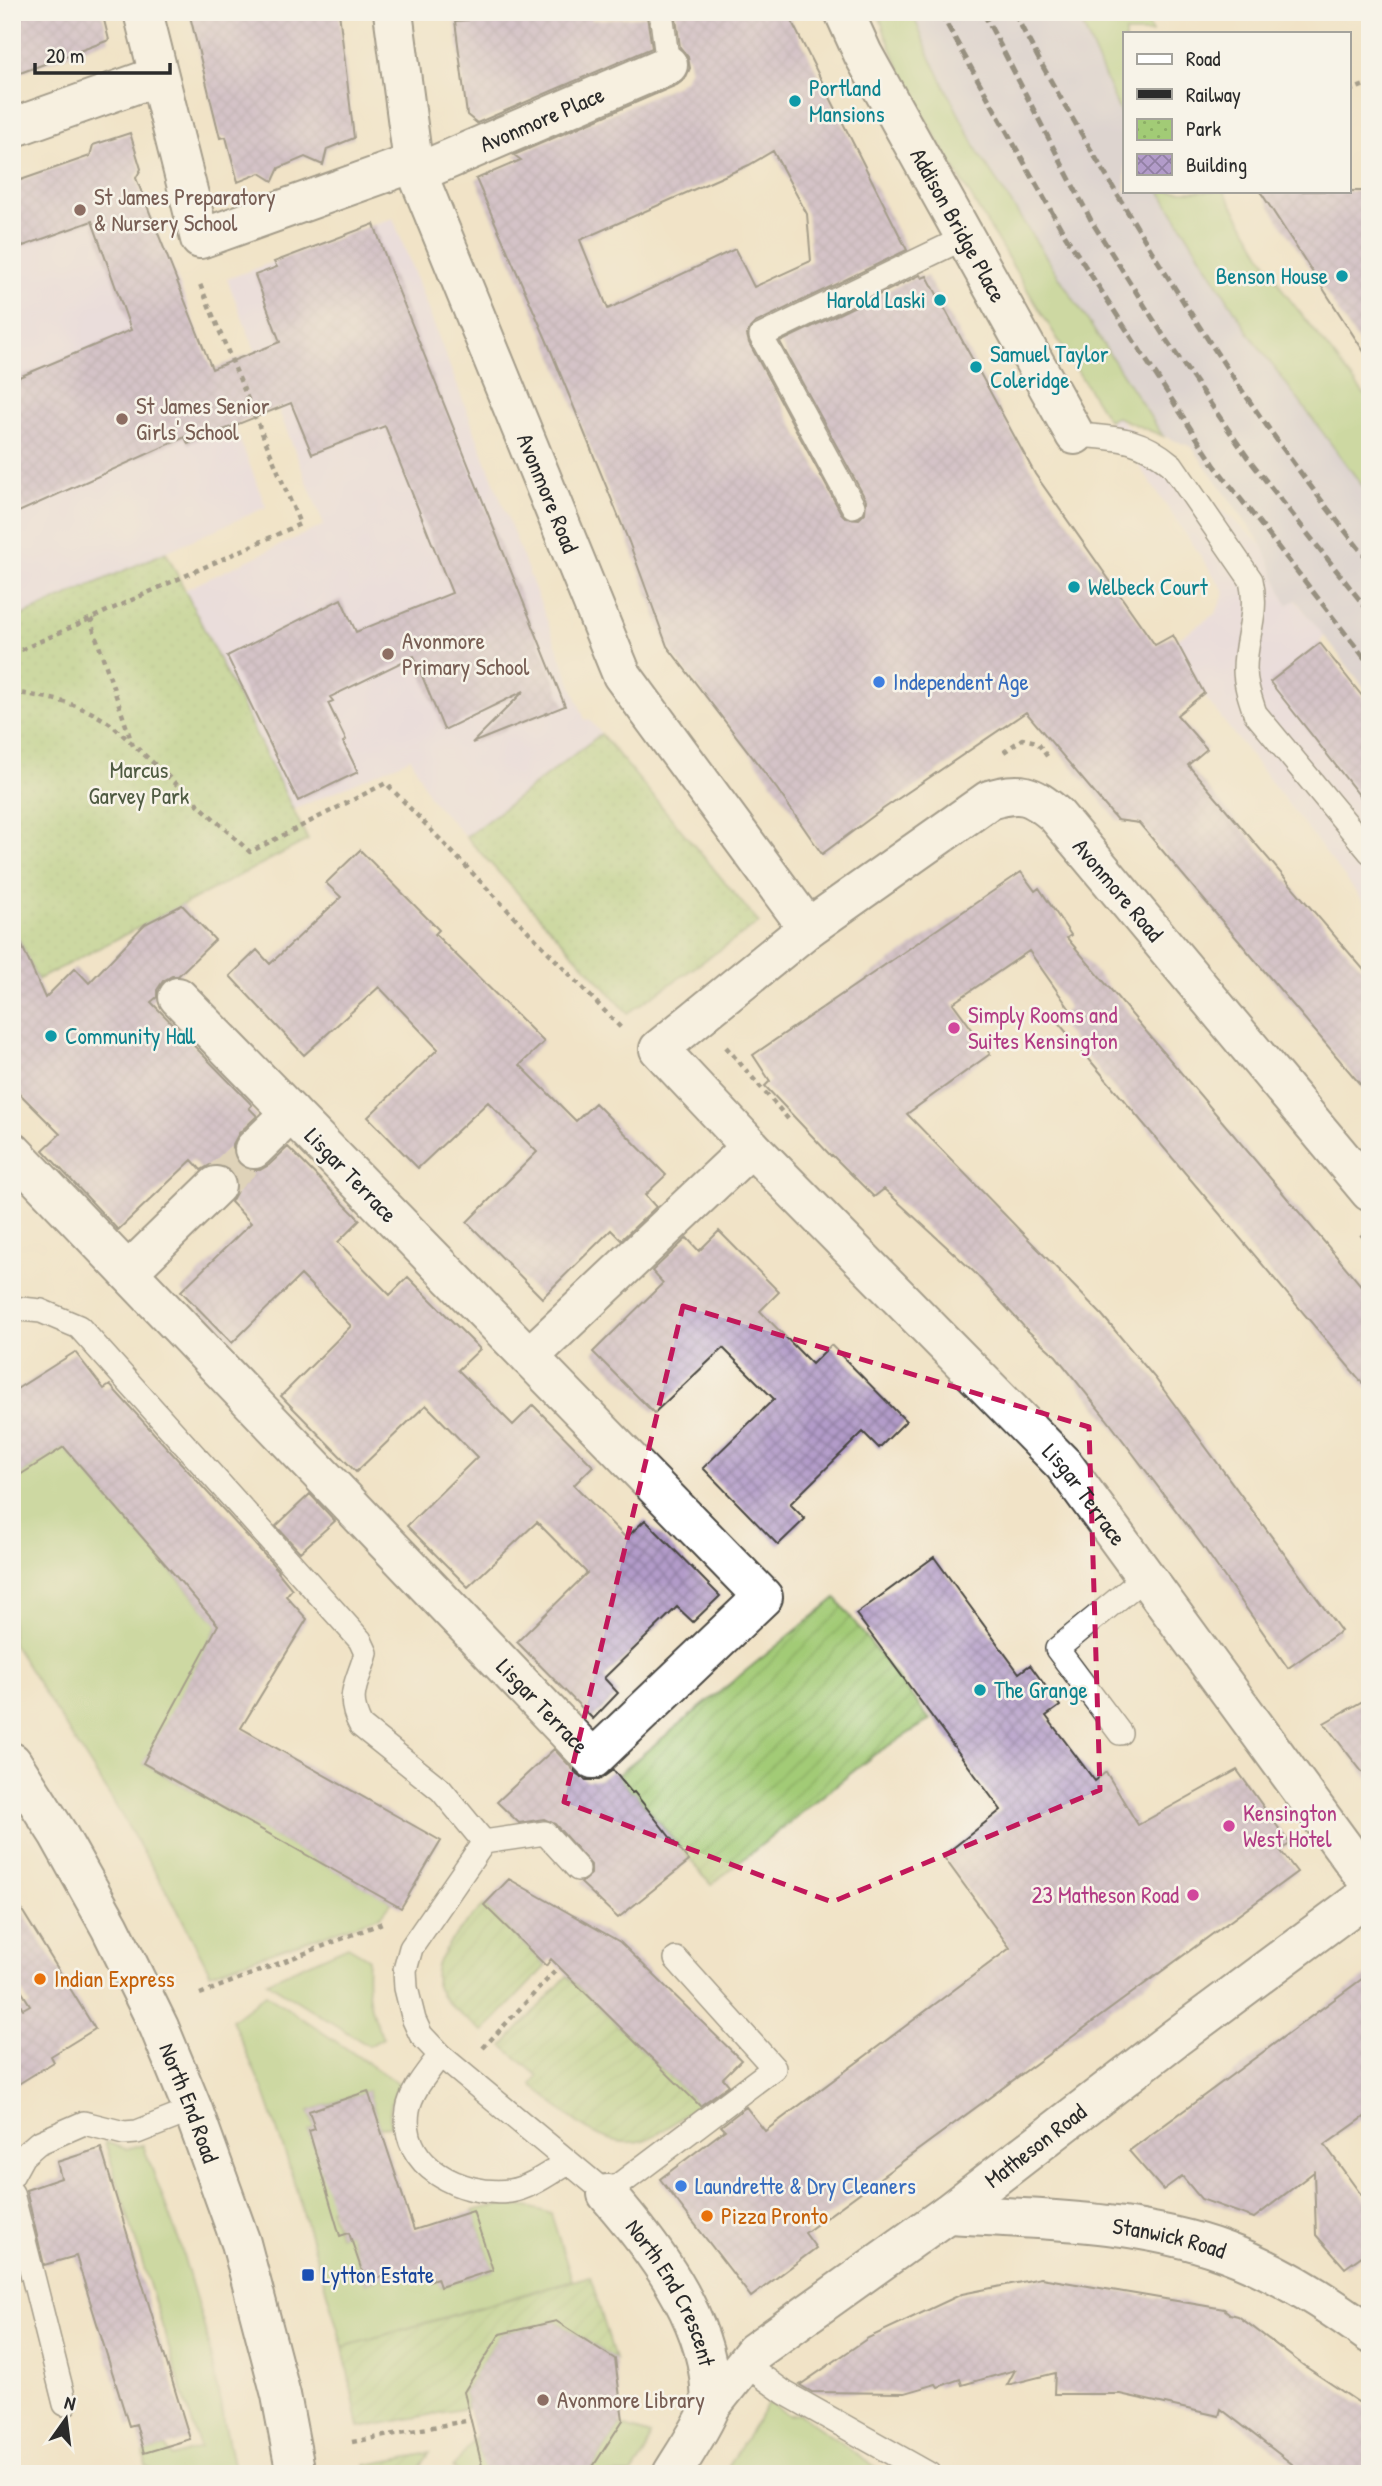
<svg xmlns="http://www.w3.org/2000/svg" width="1382" height="2486" viewBox="0 0 1382 2486" font-family="'Patrick Hand',sans-serif">
<defs>
<pattern id="park-dots" width="8" height="8" patternUnits="userSpaceOnUse" patternTransform="scale(1.75)"><rect width="8" height="8" fill="#a2cb76"/><path d="M2 2h.1M6 6h.1" fill="none" stroke="#8cae66" stroke-width="1.8" stroke-linecap="round"/></pattern>
<pattern id="garden-furrows" width="10" height="10" patternUnits="userSpaceOnUse" patternTransform="scale(1.75)"><rect width="10" height="10" fill="#a2cb76"/><path d="M-1 1l2-2M0 10L10 0M9 11l2-2" fill="none" stroke="#8cae66"/></pattern>
<pattern id="building-cross-hatch" width="8" height="8" patternUnits="userSpaceOnUse" patternTransform="scale(1.75)"><rect width="8" height="8" fill="#b29bc9"/><path d="M0 0l8 8M0 8l8-8" fill="none" stroke="#917fa3"/></pattern>
</defs>
<rect width="100%" height="100%" fill="#f7f3e8"/>
<filter id="ink" filterUnits="userSpaceOnUse"><feTurbulence type="fractalNoise" baseFrequency=".0143" numOctaves="2"/><feDisplacementMap in="SourceGraphic" scale="14" xChannelSelector="R" yChannelSelector="G"/><feConvolveMatrix kernelMatrix="1 2 1 2 8 2 1 2 1" color-interpolation-filters="sRGB"/></filter>
<filter id="wash" filterUnits="userSpaceOnUse"><feTurbulence type="fractalNoise" baseFrequency=".00686" numOctaves="4" result="noise"/><feDisplacementMap in="SourceGraphic" scale="28" xChannelSelector="R" yChannelSelector="G"/><feGaussianBlur stdDeviation="1.57" result="paint"/><feColorMatrix in="noise" values="0 0 0 0 0 0 0 0 0 0 0 0 0 0 0 0 0 1.4 0 .05"/><feComposite in="paint" operator="in"/></filter>
<g filter="url(#wash)">
<rect width="100%" height="100%" fill="#f1e3c7"/>
<!-- built -->
<path fill="#e2d4f3" d="M122,135L132,139L141,169L136,178L162,248L165,247L266,507L12,620V183L90,156L94,142Z
M393,218L585,720L589,719L759,923L628,1013L430,798L411,758L293,810L184,590L324,525L227,279Z
M1117,417L1263,546L1287,605L1295,600L1324,635L1320,643L1370,706V910L1185,671L1176,640L1216,613L1225,592L1108,420Z"/>
<!-- industrial -->
<path fill="#c5c0da" d="M912,12H1079L1125,123V191H1160L1250,335L1370,496V695L1296,600L1287,605L1263,546L1192,447L1163,436L979,154L931,59Z"/>
<!-- grass -->
<path fill="#a2cb76" stroke="#667b50" stroke-width="2" d="M878,12H912L931,59L979,154L1163,436L1117,417L1108,420C1061,345 1014,269 969,193C934,134 898,77 878,12Z
M1077,12H1144L1152,33H1125V124Z
M1160,191H1224L1284,292L1370,402V496L1250,335Z
M64,1447L218,1625L144,1764L392,1902L381,1916L210,1973L177,1909L113,1801L12,1642V1480Z
M348,1946L368,1958C366,1988 368,2011 383,2038L369,2046L267,1982Z
M266,1994L400,2085C391,2098 388,2110 391,2126L380,2127L368,2091L309,2111L315,2129L309,2131L313,2145H320L340,2206L330,2209L339,2236L349,2233L366,2283L384,2276L386,2281L425,2269L429,2280L437,2278L441,2287L493,2270L473,2211C496,2203 528,2204 551,2214L572,2280L343,2347L287,2159L263,2090L232,2020Z
M105,2142L126,2149L143,2145L179,2241L205,2330L235,2474H161L146,2467L144,2453L166,2446L172,2457L200,2448Z
M768,2403L789,2415L799,2414L886,2474L856,2472L854,2474H724Z
M620,2425L650,2435L646,2452L632,2474H564L592,2468Z
M475,2438L479,2453L517,2474H461L453,2468Z"/>
<!-- park -->
<path fill="url(#park-dots)" stroke="#667b50" stroke-width="2" d="M166,552L308,840L37,980L12,923V915L17,906L12,901V620Z
M601,734L759,923L628,1013L466,837Z"/>
<!-- garden -->
<path fill="url(#garden-furrows)" stroke="#667b50" stroke-width="2" d="M836,1598L930,1720L875,1754L711,1885L634,1792L632,1793L617,1775Z
M484,1905L546,1966L483,2032C469,2020 448,2007 439,1991C422,1962 466,1924 484,1905Z
M567,1976L698,2104C682,2116 664,2133 644,2140C601,2153 562,2110 532,2085L538,2076L503,2046Z
M590,2276L615,2359L556,2321L500,2334L464,2392L467,2408L359,2428L343,2347Z
M430,2453L415,2474H367L366,2465Z"/>
<g id="blocks">
<!-- building -->
<path fill="url(#building-cross-hatch)" fill-rule="evenodd" d="M12,12H102L109,40L12,76Z
M189,12H339L354,138L327,149L323,165L305,157L279,168L273,181L260,173L238,182L226,137L220,138Z
M467,12H591L592,20L647,16L652,48L477,123L467,115L455,21L468,20Z
M675,12H787L907,250L755,323L750,328L747,335L749,343L841,513L846,518L859,519L865,513L866,500L780,342L920,275L922,278L927,276L1035,474L1155,645L1173,635L1204,693L1177,715L1207,749L1188,765L1370,977V1096L1139,823L1117,820L1026,712L883,809L822,854L777,789L667,646L629,542L546,339L476,179L521,160L514,155L677,85L685,79L690,68L688,57L680,47ZM773,151L807,214L811,261L754,287L735,249L608,309L580,240L749,165Z
M130,133L141,169L136,178L212,369L280,342L255,275L277,267L274,262L374,224L391,272L565,706L472,743L524,691L444,730L414,656L330,697L333,701L328,703L346,740L343,742L358,772L298,801L227,656L341,599L356,632L452,593L385,426L312,454L291,403L188,444L185,437L12,515V380L131,330L92,221L12,250V183L90,156L93,145Z
M1260,191H1370V361Z
M1320,643L1370,706V809L1270,682Z
M360,850L439,930L435,934L544,1042L520,1065L576,1121L595,1103L666,1175L645,1195L656,1207L621,1240L611,1230L542,1298L467,1222L537,1152L488,1102L418,1168L368,1117L438,1049L379,987L304,1055L230,976L257,950L270,964L341,897L326,883Z
M1021,872L1035,891L1039,888L1071,935L1067,938L1370,1296V1392L1056,1020L1069,1008L1029,951L953,1003L990,1054L907,1114L1102,1315L1155,1378L1341,1631L1288,1668L1202,1545L1106,1418L1056,1356L1028,1331L974,1272L884,1189L874,1197L832,1155L831,1156L765,1086L770,1081L753,1055Z
M182,905L215,940L178,976H172L163,981L157,990V997L151,1002L252,1105L249,1108L257,1116L239,1133L233,1144V1154L238,1164L247,1170H260L269,1165L288,1147L360,1220L338,1242L390,1295L408,1277L480,1349L458,1370L513,1425L533,1405L593,1466L574,1485L626,1538L645,1520L720,1596L693,1622L677,1607L604,1678L618,1693L593,1719L517,1642L587,1573L537,1522L468,1587L407,1526L477,1457L426,1405L356,1472L281,1396L351,1326L301,1275L232,1343L181,1291L251,1223L231,1202L237,1191V1181L232,1171L221,1165H210L201,1170L192,1160L118,1230L43,1150L60,1134L12,1086V923L45,998L75,968L89,983L145,924Z
M719,1231L779,1292L760,1311L812,1364L831,1345L906,1421L879,1448L863,1432L790,1504L805,1519L778,1545L703,1468L774,1399L723,1348L654,1413L593,1352L663,1283L652,1271L687,1238L699,1251Z
M75,1352L104,1389L110,1385L279,1571L278,1572L292,1589L286,1596L307,1619L241,1728L441,1841L401,1908L143,1763L218,1625L64,1447L12,1480V1392Z
M310,1494L335,1521L300,1552L276,1526Z
M934,1557L1019,1673L1030,1665L1060,1706L1046,1716L1095,1781L1106,1772L1138,1825L1237,1770L1290,1844L1280,1850L1297,1872L805,2233L816,2248L751,2297L660,2179L725,2130L721,2126L746,2107L765,2131L1010,1948L943,1856L1001,1810L856,1614Z
M1370,1697V1782L1324,1723Z
M554,1749L577,1774L586,1780H599L613,1770L632,1793L634,1792L689,1861L618,1918L581,1883L591,1874V1865L555,1824L544,1819L519,1823L497,1802Z
M509,1879L620,1942L741,2060L723,2078L729,2085L700,2106L551,1959L546,1966L484,1905Z
M12,1894L95,2029L51,2056L54,2062L12,2088V1990L23,2009L30,2005L12,1976Z
M1370,1973V2113L1325,2145L1370,2207V2250L1345,2268L1316,2235L1314,2172L1254,2218L1201,2199L1182,2176L1163,2190L1129,2151Z
M368,2091L414,2230L473,2211L493,2270L440,2287L437,2278L429,2281L425,2269L385,2281L384,2276L366,2283L349,2233L340,2236L309,2131L315,2129L309,2111Z
M101,2148L190,2439L144,2453L136,2424L129,2426L76,2256L44,2265L26,2190L61,2178L57,2162Z
M1041,2278L1224,2309L1230,2314L1238,2316L1303,2365L1370,2410V2474H1305L1221,2409L1219,2416L1120,2394H1054L1055,2373L1007,2385L1015,2370L962,2385L960,2379L938,2387L936,2384L905,2393L812,2392L800,2385L868,2338L962,2294Z
M556,2321L615,2359L623,2420L592,2468L564,2474H484L464,2392L500,2334Z"/>
</g>
</g>
<g filter="url(#ink)">
<use href="#blocks" fill-opacity="0" stroke="#494742" stroke-width="2"/>
<g fill="none" stroke-linecap="round" stroke-linejoin="round">
<!-- minor-tunnel -->
<path stroke="#c9bea8" stroke-width="38" stroke-dasharray="38 19" stroke-linecap="butt" d="M216,1186L254,1149"/>
<!-- service casing -->
<g stroke="#494742" stroke-width="26">
<path id="service" d="M661,12L668,65
M1075,435C1116,438 1139,437 1172,465L1251,580C1259,614 1245,637 1245,669C1245,684 1250,698 1255,713L1370,852
M853,506L761,336L964,238
M12,1308L41,1311L79,1327L360,1640L366,1653C359,1681 344,1695 361,1726L441,1790L484,1842L411,1948L405,1970L406,1988L414,2020L421,2035L440,2055L607,2194L774,2068L676,1959
M1120,1733L1057,1649L1146,1576
M484,1842L545,1833L578,1869
M440,2055C429,2071 411,2090 408,2110C399,2167 463,2197 510,2191C530,2188 551,2172 568,2162
M12,2176L23,2156L38,2143L84,2123L124,2133L137,2132L193,2110
M12,2193L65,2404
M745,2364L785,2393L929,2474"/>
</g>
<!-- minor casing -->
<g stroke="#494742" stroke-width="42">
<g id="minor">
<path d="M143,12L200,239L413,163"/>
<path id="s1" d="M393,12L413,163L622,675L808,928"/>
<path id="s2" d="M844,12L863,54L1075,435"/>
<path d="M12,128L158,76"/>
<path id="s3" d="M417,173L668,65"/>
<path d="M254,1149L291,1113"/>
<path id="s4" d="M12,1151L593,1759L763,1597L178,997"/>
<path id="s5" d="M1370,1192L1056,815C1030,793 1021,791 989,800L808,928L659,1049L751,1147L1064,1465L1370,1884"/>
<path d="M128,1272L216,1186"/>
<path d="M529,1357L751,1147"/>
<path id="s6" d="M607,2194C653,2247 705,2315 710,2386C710,2393 712,2402 710,2408C703,2426 683,2456 672,2474"/>
<path id="s7" d="M947,2214C1037,2219 1141,2220 1226,2252C1278,2271 1325,2301 1370,2334"/>
<path id="s8" d="M711,2406L754,2352L947,2214L1175,2038L1370,1893"/>
</g>
</g>
<!-- secondary casing -->
<g stroke="#494742" stroke-width="42">
<g id="secondary">
<path id="s9" d="M12,1762L58,1834L110,1927L159,2027L193,2110L241,2243L281,2395L296,2474"/>
</g>
</g>
<!-- path -->
<path stroke="#494742" stroke-width="4.5" stroke-dasharray="5 5" stroke-linecap="butt" d="M1349,91L1370,83
M94,619L91,622L133,746
M12,654L300,524L199,282
M12,692C51,698 79,702 112,725L250,852L386,783L621,1028
M1004,752L1022,739L1037,742L1049,759
M726,1047L789,1120
M1361,1234L1370,1244
M200,1994L385,1922
M483,2048L559,1967
M352,2442L471,2420"/>
<!-- service -->
<use href="#service" stroke="#fff" stroke-width="23"/>
<!-- minor -->
<use href="#minor" stroke="#fff" stroke-width="38"/>
<!-- secondary -->
<use href="#secondary" stroke="#fff" stroke-width="38"/>
<!-- rail -->
<path stroke="#2b2b2b" stroke-width="5" stroke-dasharray="10 5" stroke-linecap="butt" d="M940,12L1063,232L1215,466L1370,665
M983,12L1092,222L1165,338L1248,458L1370,613
M1014,12C1043,70 1076,124 1108,179C1187,312 1272,442 1370,562"/>
</g>
</g>
<!-- marked area -->
<path d="M0 0H1382V2486H0ZM683,1306L1089,1427L1100,1790L832,1902L564,1802Z" fill="#f1e3c7" fill-opacity=".55" fill-rule="evenodd"/>
<path fill="none" stroke="#c2185b" stroke-width="5" stroke-dasharray="14 9" stroke-linejoin="round" d="M683,1306L1089,1427L1100,1790L832,1902L564,1802Z"/>
<!-- markers -->
<g fill="#0f9aa8" stroke="#f7f3e8" stroke-width="2.5">
<circle cx="795" cy="101" r="7"/>
<circle cx="1342" cy="276" r="7"/>
<circle cx="940" cy="300" r="7"/>
<circle cx="976" cy="367" r="7"/>
<circle cx="1074" cy="587" r="7"/>
<circle cx="51" cy="1036" r="7"/>
<circle cx="980" cy="1690" r="7"/>
</g>
<g fill="#8d6e63" stroke="#f7f3e8" stroke-width="2.5">
<circle cx="80" cy="210" r="7"/>
<circle cx="122" cy="419" r="7"/>
<circle cx="388" cy="654" r="7"/>
<circle cx="543" cy="2400" r="7"/>
</g>
<g fill="#3f7fe0" stroke="#f7f3e8" stroke-width="2.5">
<circle cx="879" cy="682" r="7"/>
<circle cx="681" cy="2186" r="7"/>
</g>
<g fill="#d1479c" stroke="#f7f3e8" stroke-width="2.5">
<circle cx="954" cy="1028" r="7"/>
<circle cx="1229" cy="1826" r="7"/>
<circle cx="1193" cy="1895" r="7"/>
</g>
<g fill="#e8710a" stroke="#f7f3e8" stroke-width="2.5">
<circle cx="40" cy="1979" r="7"/>
<circle cx="707" cy="2216" r="7"/>
</g>
<rect fill="#1a4fb4" stroke="#f7f3e8" stroke-width="2.5" x="301" y="2268" width="14" height="14" rx="3.5"/>
<g text-anchor="middle" stroke-width="5" stroke-linejoin="round" paint-order="stroke">
<!-- culture labels -->
<g font-size="23" fill="#0d838f" stroke="#f7f3e8" text-anchor="start">
<text x="809" y="96">Portland<tspan x="809" dy="26">Mansions</tspan></text>
<text x="1328" y="284" text-anchor="end">Benson House</text>
<text x="926" y="308" text-anchor="end">Harold Laski</text>
<text x="990" y="362">Samuel Taylor<tspan x="990" dy="26">Coleridge</tspan></text>
<text x="1088" y="595">Welbeck Court</text>
<text x="65" y="1044">Community Hall</text>
<text x="994" y="1698">The Grange</text>
</g>
<!-- street labels -->
<g font-size="23" fill="#2b2b2b" stroke="#f7f3e8">
<text dy="8" stroke="none"><textPath href="#s3" startOffset="136">Avonmore Place</textPath></text>
<text dy="8" stroke="none"><textPath href="#s2" startOffset="242">Addison Bridge Place</textPath></text>
<text dy="8" stroke="none"><textPath href="#s1" startOffset="509">Avonmore Road</textPath></text>
<text transform="translate(1118 890) rotate(50)" y="8">Avonmore Road</text>
<text transform="translate(351 1175) rotate(46)" y="8">Lisgar Terrace</text>
<text dy="8" stroke="none"><textPath href="#s5" startOffset="1594">Lisgar Terrace</textPath></text>
<text dy="8" stroke="none"><textPath href="#s4" startOffset="768">Lisgar Terrace</textPath></text>
<text dy="8" stroke="none"><textPath href="#s9" startOffset="385">North End Road</textPath></text>
<text dy="8" stroke="none"><textPath href="#s8" startOffset="418">Matheson Road</textPath></text>
<text dy="8" stroke="none"><textPath href="#s7" startOffset="224">Stanwick Road</textPath></text>
<text dy="8" stroke="none"><textPath href="#s6" startOffset="119">North End Crescent</textPath></text>
</g>
<!-- education labels -->
<g font-size="23" fill="#785e54" stroke="#f7f3e8" text-anchor="start">
<text x="94" y="205">St James Preparatory<tspan x="94" dy="26">&amp; Nursery School</tspan></text>
<text x="136" y="414">St James Senior<tspan x="136" dy="26">Girls' School</tspan></text>
<text x="402" y="649">Avonmore<tspan x="402" dy="26">Primary School</tspan></text>
<text x="557" y="2408">Avonmore Library</text>
</g>
<!-- shop labels -->
<g font-size="23" fill="#366cbe" stroke="#f7f3e8" text-anchor="start">
<text x="893" y="690">Independent Age</text>
<text x="695" y="2194">Laundrette &amp; Dry Cleaners</text>
</g>
<!-- park labels -->
<g font-size="23" fill="#4f5b42" stroke="#f7f3e8">
<text x="139" y="778">Marcus<tspan x="139" dy="26">Garvey Park</tspan></text>
</g>
<!-- hotel labels -->
<g font-size="23" fill="#b23c85" stroke="#f7f3e8" text-anchor="start">
<text x="968" y="1023">Simply Rooms and<tspan x="968" dy="26">Suites Kensington</tspan></text>
<text x="1243" y="1821">Kensington<tspan x="1243" dy="26">West Hotel</tspan></text>
<text x="1179" y="1903" text-anchor="end">23 Matheson Road</text>
</g>
<!-- food labels -->
<g font-size="23" fill="#c56008" stroke="#f7f3e8" text-anchor="start">
<text x="54" y="1987">Indian Express</text>
<text x="721" y="2224">Pizza Pronto</text>
</g>
<!-- transit labels -->
<g font-size="23" fill="#164399" stroke="#f7f3e8" text-anchor="start">
<text x="322" y="2283">Lytton Estate</text>
</g>
</g>
<!-- margin -->
<rect width="1382" height="2486" fill="none" stroke="#f7f3e8" stroke-width="42"/>
<!-- legend -->
<rect x="1123" y="32" width="228" height="161" fill="#f7f3e8" stroke="#a5a39c" stroke-width="2"/>
<rect x="1137" y="54" width="35" height="10" fill="#ffffff" stroke="#a5a39c" stroke-width="2"/>
<text x="1186" y="66" font-size="21" fill="#2b2b2b">Road</text>
<rect x="1137" y="89" width="35" height="10" fill="#2b2b2b" stroke="#a5a39c" stroke-width="2"/>
<text x="1186" y="102" font-size="21" fill="#2b2b2b">Railway</text>
<rect x="1137" y="119" width="35" height="21" fill="url(#park-dots)" stroke="#a5a39c" stroke-width="2"/>
<text x="1186" y="136" font-size="21" fill="#2b2b2b">Park</text>
<rect x="1137" y="154" width="35" height="21" fill="url(#building-cross-hatch)" stroke="#a5a39c" stroke-width="2"/>
<text x="1186" y="172" font-size="21" fill="#2b2b2b">Building</text>
<!-- north arrow -->
<g transform="translate(66 2419) rotate(14)" stroke="#f7f3e8" stroke-width="5" paint-order="stroke">
<path d="M0-5L12 26L0 18L-12 26Z" fill="#2b2b2b"/>
<text y="-10" font-size="19" font-weight="bold" text-anchor="middle" fill="#2b2b2b">N</text>
</g>
<!-- scale -->
<path d="M35 63v10h135v-10" fill="none" stroke="#2b2b2b" stroke-width="3.5"/>
<text x="46" y="63" font-size="21" fill="#2b2b2b" stroke="#f7f3e8" stroke-width="5" paint-order="stroke">20 m</text>
</svg>
